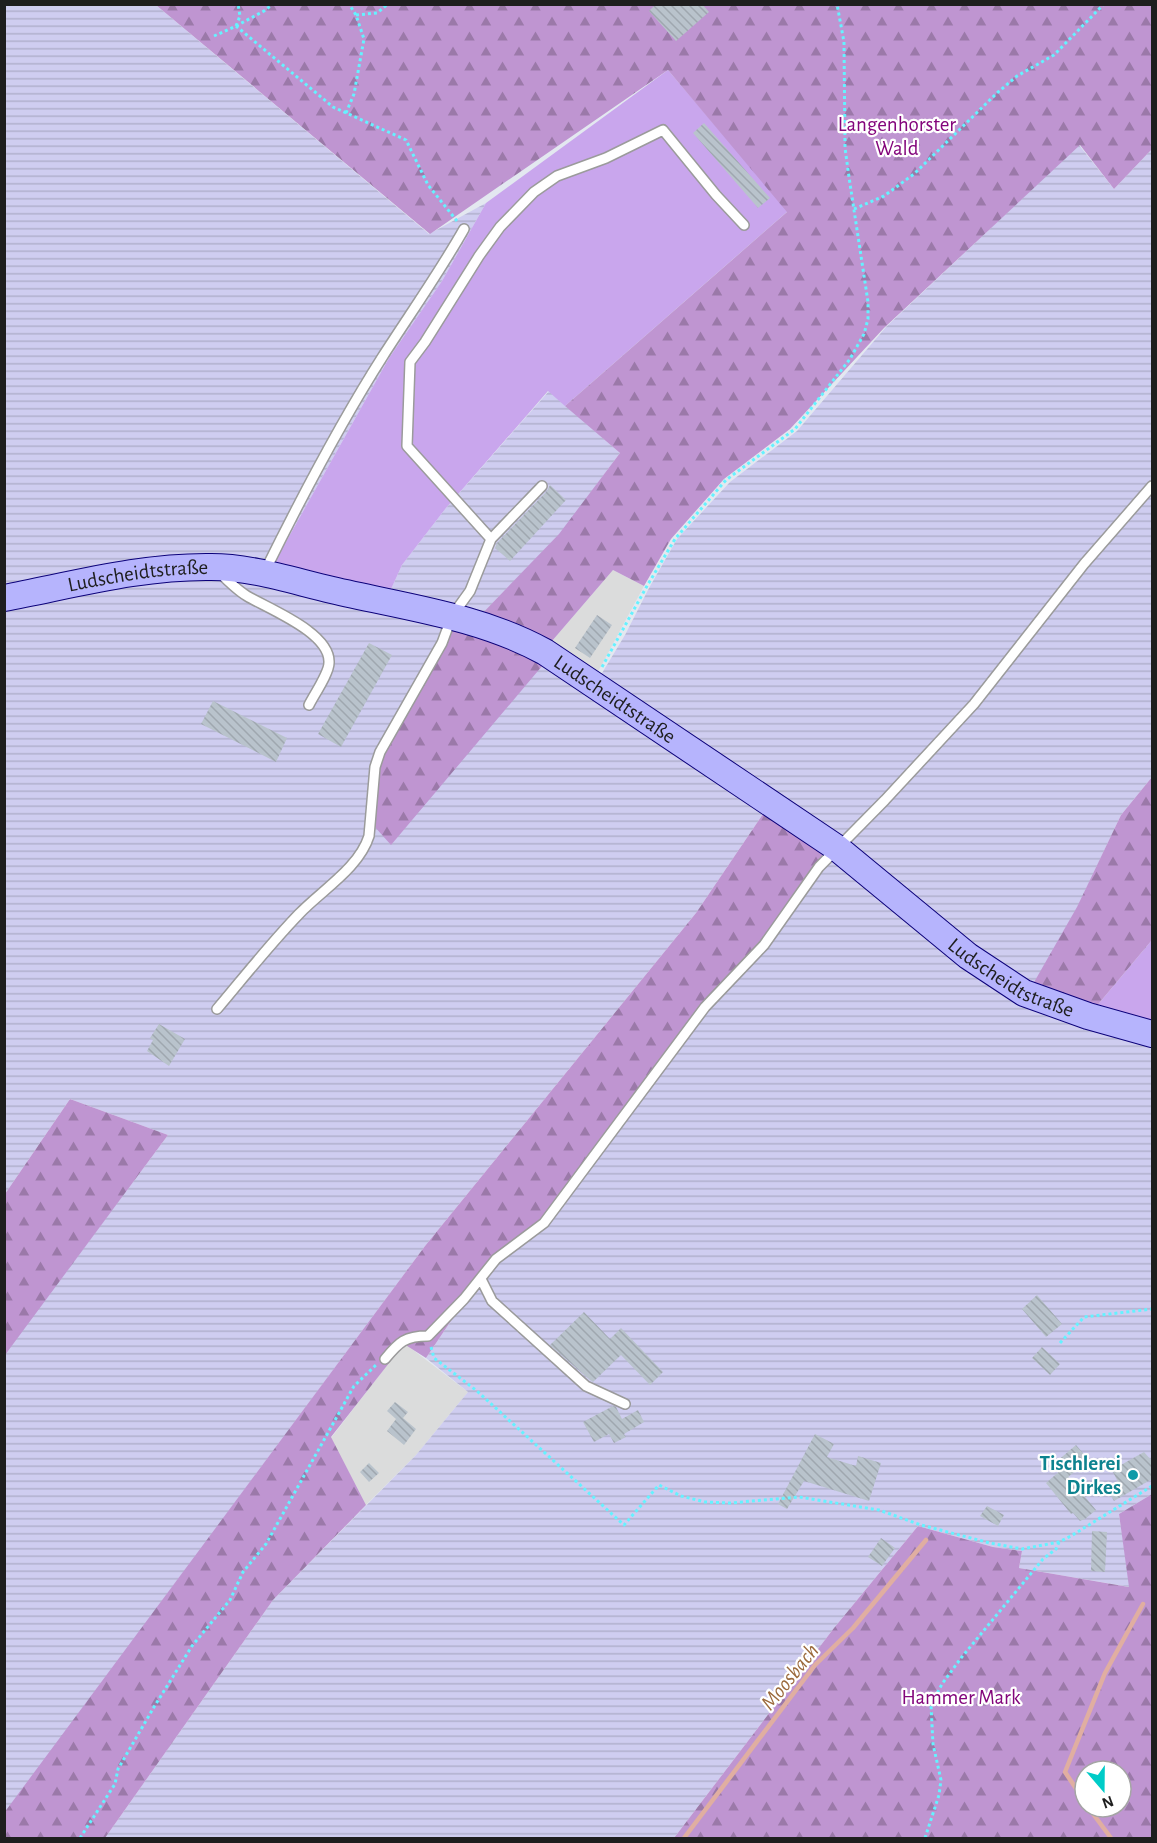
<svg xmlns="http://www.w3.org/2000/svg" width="1157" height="1843" viewBox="0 0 1157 1843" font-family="'Alegreya Sans',sans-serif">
<defs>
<pattern id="farmland-rules" width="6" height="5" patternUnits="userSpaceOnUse" patternTransform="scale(1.5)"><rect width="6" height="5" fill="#cfcdf0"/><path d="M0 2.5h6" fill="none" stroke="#b1b0cd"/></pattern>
<pattern id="forest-firs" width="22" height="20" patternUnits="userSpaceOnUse" patternTransform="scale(1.5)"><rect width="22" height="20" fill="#bf95d1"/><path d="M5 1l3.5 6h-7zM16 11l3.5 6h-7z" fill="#9b79a9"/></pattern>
<pattern id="building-back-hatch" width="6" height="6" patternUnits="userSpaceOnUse" patternTransform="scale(1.5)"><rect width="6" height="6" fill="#b9c3cc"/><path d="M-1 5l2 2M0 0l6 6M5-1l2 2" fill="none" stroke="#9fa7af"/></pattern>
</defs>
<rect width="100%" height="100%" fill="#e3e8f0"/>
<!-- residential -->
<path fill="#dbdcdc" d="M613,570L644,586L593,681L546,648Z
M404,1343L468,1392L416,1455L366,1505L331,1438Z"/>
<!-- farmland -->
<path fill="url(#farmland-rules)" d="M5,5H156L429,234L486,203L442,281L389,358L273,565L5,589Z
M1079,145L1114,189L1152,149V777L1121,815L1077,908L1029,992L596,683L625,635L649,588L677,539L730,482L797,431L886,327Z
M549,391L620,453L560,534L476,620L387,598L402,565L446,508Z
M212,573L446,621L440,643L373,767L510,701L548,659L769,805L696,913L425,1246L5,1813L4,1355L168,1135L70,1099L5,1194V599Z
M837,852L968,960L1152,1038V1494L1119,1514L1130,1587L1019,1568L1022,1551L993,1547L918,1526L834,1628L674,1838H105L273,1600L416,1455L468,1392L426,1358L478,1281L496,1301L485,1281L498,1261L687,1034L819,870Z"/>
<!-- grass -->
<path fill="#c9a6ed" d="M668,70L788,211L565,406L548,391L446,508L402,565L387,598L273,565L389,358L442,281L486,203Z
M1152,940V1029L1090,1014Z"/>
<!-- forest -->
<path fill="url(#forest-firs)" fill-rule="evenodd" d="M156,5H1152V149L1114,189L1080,145L884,328L790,429L724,479L671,539L644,586L613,570L546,648L476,620L559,534L620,453L565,406L787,212L668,70L430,234Z
M454,622L548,659L391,845L374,826L378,768L392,736Z
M1152,777V940L1090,1014L1029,991L1077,907L1121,815Z
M769,805L830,846L761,944L704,1004L542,1222L494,1257L426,1358L404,1344L331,1437L366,1505L273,1600L105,1838H5L4,1813L425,1246L696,913Z
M70,1099L168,1135L5,1355V1194Z
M1152,1494V1838H674L834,1628L918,1526L993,1547L1022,1551L1019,1568L1129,1587L1119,1514ZM1085,1771H1121V1807H1085Z"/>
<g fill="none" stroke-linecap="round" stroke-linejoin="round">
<!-- stream -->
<path stroke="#e0aea1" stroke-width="4.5" d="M1085,1802L1065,1772L1105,1673L1143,1604
M1088,1807L1111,1838
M684,1838L815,1665L853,1628L926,1540"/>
</g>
<!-- building -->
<path fill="url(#building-back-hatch)" d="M656,4H702L709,12L676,41L649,11Z
M704,123L770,198L758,208L693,133Z
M550,485L566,500L510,561L495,548L497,543L547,491Z
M597,615L612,625L590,658L575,648Z
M369,643L392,655L341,747L318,734Z
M213,701L287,738L276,762L201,724Z
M159,1024L185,1039L169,1066L147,1051L153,1040L150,1038Z
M1037,1295L1062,1324L1046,1337L1022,1309Z
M584,1312L610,1339L621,1328L663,1372L650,1385L621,1355L593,1382L590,1380L550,1345Z
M1042,1347L1060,1364L1050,1375L1032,1358Z
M395,1402L408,1412L403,1418L416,1429L404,1445L387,1431L396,1419L387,1411Z
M613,1406L616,1407L622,1419L638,1410L644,1422L624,1434L626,1437L614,1443L609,1434L594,1442L583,1422Z
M815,1434L834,1444L827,1457L856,1466L858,1456L881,1463L869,1501L804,1481L787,1509L778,1504Z
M1076,1445L1089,1460L1068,1477L1056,1462Z
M1144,1452L1152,1461V1479L1114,1501L1107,1489L1118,1482L1112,1470Z
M369,1463L379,1473L369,1482L360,1472Z
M1062,1469L1096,1510L1085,1519L1080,1521L1073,1513L1071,1514L1046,1483Z
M987,1506L1004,1515L998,1526L980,1516Z
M1092,1531L1107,1532L1105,1572L1091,1571Z
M881,1538L895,1548L882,1566L868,1557Z"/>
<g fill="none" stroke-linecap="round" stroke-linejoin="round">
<!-- lane casing -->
<g stroke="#9b9b9b" stroke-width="12">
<path id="lane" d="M491,539L407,446L410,362L425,342L479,256L500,227L534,192L557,176L606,158L663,130L716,195L744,225
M265,571C301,498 339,425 383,356C410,314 439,273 464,229
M219,572C228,581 237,590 247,596C269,609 331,633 329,663C329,673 314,695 309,705
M217,1009C244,977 270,944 299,914C322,890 359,868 369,836L375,767L380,752L442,643L452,616L470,591L491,539L542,486
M481,1279L492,1301L586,1386L625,1404
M385,1359C399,1342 405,1336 428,1336L464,1299L496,1259L544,1223L705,1007L764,945L819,867L885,800L974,704L1084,564L1152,486"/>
</g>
<!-- secondary casing -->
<g stroke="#0b007a" stroke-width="28">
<g id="secondary">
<path id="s1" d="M4,598C73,585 141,566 211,567C252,567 293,581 332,590C404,607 480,616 545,652L837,848L968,956L1024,993L1088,1016L1152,1034"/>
</g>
</g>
<!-- path -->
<path stroke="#65f2ff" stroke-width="3" stroke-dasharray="3 3" stroke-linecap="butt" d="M356,15L377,13L388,4
M236,26L264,11L273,4
M236,26L240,16L238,4
M214,36L236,26L333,107L406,140L428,185L457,221
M346,113L354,94L364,39L356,15L349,4
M854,209L884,196L914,174L997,93L1017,76L1054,55L1104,4
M602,667L647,586L675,539L726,480L795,429L850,359L864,334L868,319V302L849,177L845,148L844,42L837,4
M1060,1343L1084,1317L1152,1309
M431,1347L434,1358L477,1391L624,1525L659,1485L681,1496L705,1502L730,1503L799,1497L879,1510L921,1525L990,1543L1022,1549L1059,1542L1071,1536L1152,1486
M80,1838L115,1784L118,1769L154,1707L192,1646L230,1600L243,1572L266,1544L354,1386L376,1365
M925,1838L939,1795L941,1780L933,1744L931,1705L942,1684L961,1658L1043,1559L1056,1549L1059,1542"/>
<!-- lane -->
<use href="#lane" stroke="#fff" stroke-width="9"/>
<!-- secondary -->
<use href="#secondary" stroke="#b6b4fd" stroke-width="26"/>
</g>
<!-- markers -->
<circle fill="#0f9aa8" stroke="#fff" stroke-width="2" cx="1133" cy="1475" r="6"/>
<g text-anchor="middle" stroke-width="4.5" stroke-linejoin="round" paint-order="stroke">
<!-- park labels -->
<g font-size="21" fill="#83057b" stroke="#fff">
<text x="897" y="131">Langenhorster<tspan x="897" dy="24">Wald</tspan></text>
<text x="961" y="1704">Hammer Mark</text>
</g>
<!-- street labels -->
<g font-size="21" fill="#1e1e1e" stroke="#fff">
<text dy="7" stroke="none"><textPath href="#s1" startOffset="136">Ludscheidtstraße</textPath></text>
<text dy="7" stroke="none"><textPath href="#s1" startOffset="640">Ludscheidtstraße</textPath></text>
<text dy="7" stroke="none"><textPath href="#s1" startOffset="1126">Ludscheidtstraße</textPath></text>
</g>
<!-- culture labels -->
<g font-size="21" font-weight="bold" fill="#0d838f" stroke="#fff" text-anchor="end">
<text x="1121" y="1470">Tischlerei<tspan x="1121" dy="24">Dirkes</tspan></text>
</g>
<!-- water labels -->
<g font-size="22" font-style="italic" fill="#9b6a3c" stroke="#fff">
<text transform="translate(789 1676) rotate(-51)" y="8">Moosbach</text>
</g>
</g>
<!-- border -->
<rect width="1157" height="1843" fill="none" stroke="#1e1e1e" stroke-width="12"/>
<!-- north arrow -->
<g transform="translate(1103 1789) rotate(160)"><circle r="28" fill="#ffffff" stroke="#a5a5a5" stroke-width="1.5"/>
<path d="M0-4.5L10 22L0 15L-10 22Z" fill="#00ccc8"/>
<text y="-9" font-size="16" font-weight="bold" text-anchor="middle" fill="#1e1e1e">N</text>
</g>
</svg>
